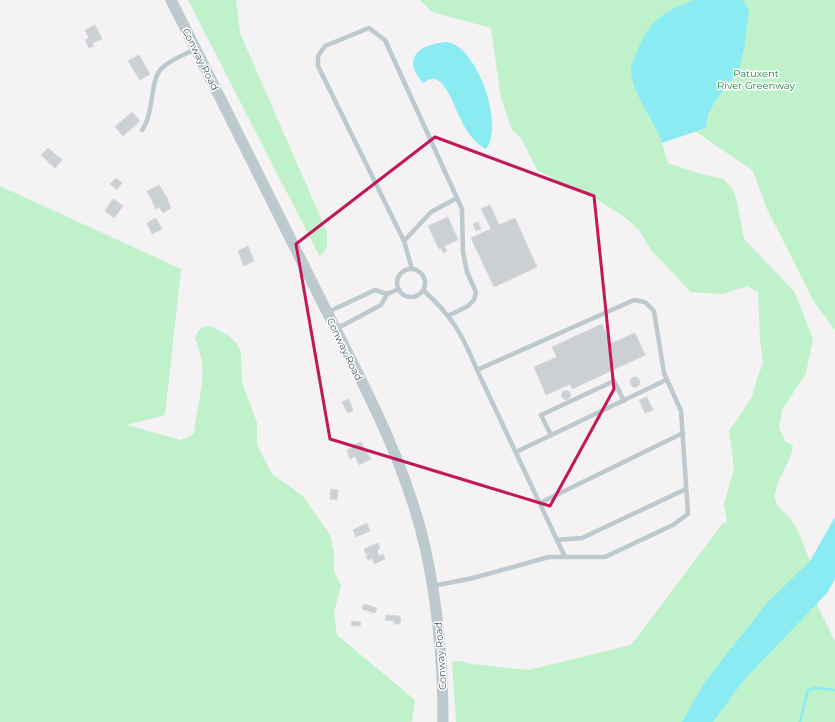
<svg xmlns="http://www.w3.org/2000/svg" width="835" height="722" viewBox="0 0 835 722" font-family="Montserrat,sans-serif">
<rect width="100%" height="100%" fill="#f4f2f2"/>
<!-- green -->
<path fill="#bff2cb" d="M188,0H236L240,33L327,232V247L320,257Z
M420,0H835V330L814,302L767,209L753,171L638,92L659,134L668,163L698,173L723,179L731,187L736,197L744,239L794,291L813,339L806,373L782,410L779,428L785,441L793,446C791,463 774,482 775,499C776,508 785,512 790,518C799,529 804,548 810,561L800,571L835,641V722H456L452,662L462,661L472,664L528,670L627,646L632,644L723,523H727L724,504L734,468L729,431L752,397L757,379L763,363L760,339L758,292L747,286L723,294L691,292L652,251L639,230L623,216L588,194L571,188L537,170L521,138L512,130L501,98L491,28L432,12Z
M0,186L181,269L165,415L127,425L181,440L194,434C197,397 211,376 195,339L198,331L204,326H211L229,336L236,343L241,352L242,382L257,423V445L272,474L303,496L330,535L334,551V571L341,586L334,612L337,635L415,700L412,722H0Z"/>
<!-- water -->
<path fill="#8aecf2" d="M693,0H743L749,10L744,49L739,70L716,100L708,114L706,128L662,143C654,119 634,98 631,72C630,67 634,60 636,55C647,21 662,13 693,0Z
M447,42C477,46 505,125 486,149C457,134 455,89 437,80C432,77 428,80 423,83C400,57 421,44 447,42Z
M835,513V579L827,593L744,680L713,722H682L704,683L768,602L810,561L835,517Z"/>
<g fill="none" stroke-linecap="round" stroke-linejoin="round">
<!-- stream -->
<path stroke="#8aecf2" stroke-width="2.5" d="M800,722L808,690L815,688L835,690"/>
</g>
<!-- building -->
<path fill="#cbd0d4" stroke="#d5d9dd" d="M95,25L102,39L92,43L94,46L89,48L85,40L89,38L85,30Z
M139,55L150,74L140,80L128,61Z
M132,112L140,121L123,136L115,127Z
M48,148L62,160L55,168L41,155Z
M116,178L122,183L117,190L110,184Z
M159,185L168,199H167L171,208L163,213L159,207L156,209L147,191Z
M113,199L123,206L114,218L105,211Z
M490,205L499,225L515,218L537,267L494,287L471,238L491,229L481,209Z
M448,217L458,240L444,246L447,251L443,253L441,248L439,249L428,226Z
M156,218L162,229L152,234L147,223Z
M478,222L481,229L476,231L473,224Z
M248,246L254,261L244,266L238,251Z
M602,324L610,344L635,333L645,355L572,389L570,384L546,395L534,367L557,357L552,347Z
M630 382a5 5 0 1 1 10 0a5 5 0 1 1-10 0Z
M561.5 395a4.5 4.5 0 1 1 9 0a4.5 4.5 0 1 1-9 0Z
M647,397L653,410L645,413L639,400Z
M349,399L353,410L349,413L347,412L342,402Z
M361,442L371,459L359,465L355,456L350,459L347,450L352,448L351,446Z
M331,489L338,490L337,500L330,499Z
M367,523L370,531L356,537L353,530Z
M378,543L380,548L377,550L379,556L383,554L385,559L374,564L372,558L368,560L366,556L370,553L366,554L364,549Z
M364,604L377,608L375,613L362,609Z
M386,615L399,616L401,618L400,624H394V621L385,620Z
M352,621L361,622L360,626H351Z"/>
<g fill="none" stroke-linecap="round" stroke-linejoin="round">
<!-- service -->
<path stroke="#bcc9cf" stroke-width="4.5" d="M142,130C155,112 149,80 162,68C171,59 185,55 195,49
M404,241L431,212L457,198
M412,269L404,241L318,66V56L325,46L369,28L385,40L462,209L463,252L467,272L476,292L474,300L468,306L448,316
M397 283a14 14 0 1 1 28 0a14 14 0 1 1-28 0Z
M423,290C453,317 462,334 477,370L634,300L645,302L654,311L664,373L681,411L688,514L673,525L605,557H549L473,578L433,586
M328,312L375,290L387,294
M336,329L381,305L387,294L399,289
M477,370L565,557
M551,435L541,415L614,381L624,401
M516,452L666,380
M540,503L683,433
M557,540L582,538L686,489"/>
<!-- tertiary -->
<path stroke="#bcc9cf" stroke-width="11" d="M171,0C223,104 276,208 327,312C365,387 406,464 425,547C438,605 443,663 443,722"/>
</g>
<!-- marked area -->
<path fill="none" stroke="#c2185b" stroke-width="3" stroke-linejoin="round" d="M435,137L594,196L614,389L550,506L330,439L296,244Z"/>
<g text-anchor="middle" stroke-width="3" stroke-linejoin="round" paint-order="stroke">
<!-- street labels -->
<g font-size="10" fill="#485960" stroke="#fff">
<text transform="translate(201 59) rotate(63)" y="4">Conway Road</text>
<text transform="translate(345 349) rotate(64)" y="4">Conway Road</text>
<text transform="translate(440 656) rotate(-94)" y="4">Conway Road</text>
</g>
<!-- park labels -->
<g font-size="10" fill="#12883a" stroke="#fff">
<text x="756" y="77">Patuxent<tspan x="756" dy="12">River Greenway</tspan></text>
</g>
</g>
</svg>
